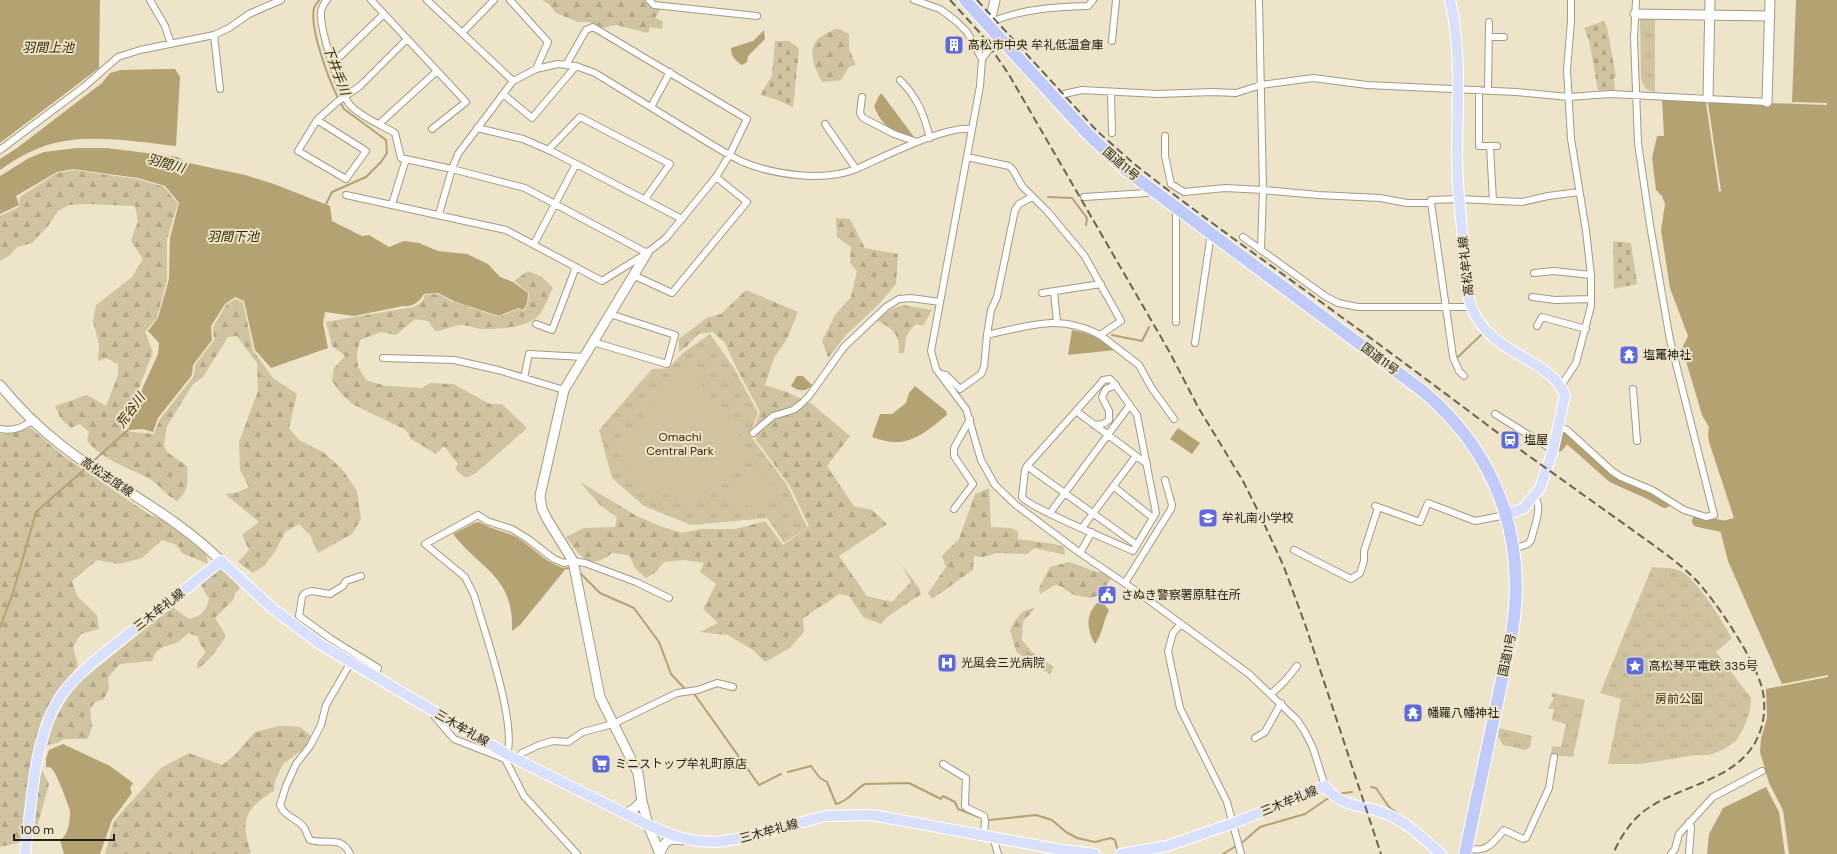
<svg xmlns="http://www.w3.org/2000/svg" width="1837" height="854" viewBox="0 0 1837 854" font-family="'DM Sans','Noto Sans JP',sans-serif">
<defs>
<pattern id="grass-tufts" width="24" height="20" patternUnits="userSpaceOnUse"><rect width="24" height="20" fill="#d0c3a0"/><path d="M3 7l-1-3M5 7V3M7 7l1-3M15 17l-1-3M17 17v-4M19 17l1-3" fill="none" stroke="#b2a789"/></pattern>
<pattern id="forest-firs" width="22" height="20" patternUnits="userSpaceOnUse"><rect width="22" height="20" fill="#d0c3a0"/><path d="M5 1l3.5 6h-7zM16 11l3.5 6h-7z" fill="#b2a789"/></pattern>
<pattern id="cemetery-stones" width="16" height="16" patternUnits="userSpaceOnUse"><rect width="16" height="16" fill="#d0c3a0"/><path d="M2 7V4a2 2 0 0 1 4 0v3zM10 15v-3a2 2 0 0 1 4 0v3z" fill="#b2a789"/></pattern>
</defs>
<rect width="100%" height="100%" fill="#ede4ca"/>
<!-- grass -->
<path fill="url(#grass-tufts)" d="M1640,19H1655V92C1646,90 1644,88 1641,79Z
M710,334L734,368L758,413L750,435L787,485L807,527L784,543L767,518L691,525L644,506L612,478L599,430L652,369L669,368L683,353Z
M1652,567C1660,568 1673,567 1680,571C1697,578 1722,622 1732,638L1716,652L1751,698L1750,710L1744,727L1736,741L1722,750L1709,755H1696L1640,764H1608L1621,699L1600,693Z
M1553,693L1585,700L1573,757L1551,755L1552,746L1561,747L1566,724L1552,720L1554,709H1548L1554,698L1551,696Z
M1499,728L1532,736L1530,747L1525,750L1503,745L1498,736Z"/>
<!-- forest -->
<path fill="url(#forest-firs)" d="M542,0H645L660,10L655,18L663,21L662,29L650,27L648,33L616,25L603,28L590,22H578L556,13L549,4Z
M835,29H839L849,34V49L856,65L849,67L841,80L822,82C816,70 806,51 818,39C822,35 830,32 835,29Z
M74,170L137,179L164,187L178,204L167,239V280L157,318L145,332L153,352L132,406L125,431L154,434L160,419L194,376L195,365L214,340L213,327L226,305L235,299L243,302L253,350L273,378L297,394L289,428L299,440L323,452L342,469L357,491L361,519L352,534L318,553L310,535L299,524L285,532L276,550L265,565L253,573L238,562L249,550L242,535L259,522L225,494L236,493L249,487L240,470L239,442L258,391L257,363L237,336L228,337L203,377L193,384L167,426L164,445L167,452L187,466C188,480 189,491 177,501C166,496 160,485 150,479C133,470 97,457 87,440L89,432L80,424L71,428L61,419L55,406L87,395L106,406L118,375V364L106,358L98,361L99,344L93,321L96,305L132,277L143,259L131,241L138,221L135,206L87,204L69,205L58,211L48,226L32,243L17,247L9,256L0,261V272V216L19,207L20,197L57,173Z
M836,218L850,219L865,248L898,254L896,284L879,304L846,335L828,358L822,341L835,315L851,297L857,271L850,263L851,247L837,237Z
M528,271L542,277L553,288C549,295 543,313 537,317C524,328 499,329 483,329C476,329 469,325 462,325C451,325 445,331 435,331L428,321L415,319L396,335L381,332L360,340L357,354L358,367L366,380L386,386L422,388L430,383L453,384L490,404H502L527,428L476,473L466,478L455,469L458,464L444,446L436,454L411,439L406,430L352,404L340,392L332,381L334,368L345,356L332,346L326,322L413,307L422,302L425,295L438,294L451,301L499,317L518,309L524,311L528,304L529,293L514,281Z
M746,290L798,312L787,339L774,358L765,385L787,392L812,404L850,436L827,466L854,506L872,510L887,524L839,556L867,596L892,602L911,582L901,564L919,588L921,594L887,617L881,624L863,617L849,596L839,594C826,604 815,609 803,619L804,632L790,648L765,662L753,650L728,635L700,632L718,623L703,609L716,584L700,572L704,563L684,560L664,562L656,572L646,578L635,568L629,555L612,553C589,572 580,556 566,537L584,528L615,527L617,517L600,505L580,482L637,516L660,526L683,533L701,529H736L765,521L783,545L809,526L790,486L756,440L754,428L760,412L735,365L725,343L713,332L698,334L687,346L679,352V339L708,317L721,314Z
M902,305L932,310L923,326L916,324C905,334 906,339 904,353H899C900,333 893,329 876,320L890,310Z
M31,428L62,455L150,515L162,519L206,551L208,564L182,553L177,545L162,540L142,558L119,564L97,560L72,581L77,596L97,615L99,629L81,634L73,647L78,666L56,694L41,723L32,760L42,770L49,784L35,835L22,842L0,847V434L15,433Z
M989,488L991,527L1011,528L1018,531V539L1054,544L1064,547L1065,555L1035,548L1026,554L997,553L983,557L974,556L973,570L932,599L928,593L946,567L942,556L959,539L975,494Z
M1069,562L1097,572H1102L1111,579L1100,595L1090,598L1074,595L1060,586L1055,585L1040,594L1039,588L1050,567Z
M221,568L237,582L240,588L235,593L233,600L215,618L226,636C218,648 210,661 197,669V663L206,652L200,644L198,637L189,633C185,636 180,641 176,643C163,647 157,647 152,661L120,664L108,677L109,689L103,700L95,702L90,709L92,726L88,739H64L57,743L47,745L52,725L64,703L77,684L172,607L189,619C201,616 206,612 209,599L201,585Z
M1035,608L1023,622L1022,640L1032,652L1054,667L1050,674L1034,666L1016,651L1010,630C1016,618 1021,609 1035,608Z
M279,726L300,727L311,736L306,747L283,764L275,781L274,791C246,808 239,820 251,852L249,854H105L114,821L161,768L189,753L222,765L234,756L255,732Z"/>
<!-- cemetery -->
<path fill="url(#cemetery-stones)" d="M1604,21L1607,27L1616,77L1614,78L1615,92L1598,90L1589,40L1584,28Z
M775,41H789L799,49L793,107L775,99L760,95L772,76Z
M1613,241L1631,243L1637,284L1614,289Z"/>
<!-- garden -->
<path fill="#d0c3a0" d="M674,371H692L750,451L739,472L713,492L682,499L640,488L617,451Z
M753,464L777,487L757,513L729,493Z"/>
<!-- water -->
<path fill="#b4a273" d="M0,0H100L99,68L0,143Z
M1796,0H1837V854H1789L1783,810L1769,783L1760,752L1761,739L1767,718L1766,689L1828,677V675L1782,684L1728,561L1720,530L1721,526L1718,522L1734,518L1709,442L1708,434L1709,427L1702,415L1683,351V346L1688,336L1670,288L1661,230L1665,204L1662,196L1656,190L1652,158L1657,136H1664L1662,99L1702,101L1706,103L1719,192L1721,191L1708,103L1710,101L1827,105V103L1792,102Z
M764,30L765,39L748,56L747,62L742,65C735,60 731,57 731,48L753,41Z
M163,69H175L180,77L176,146C131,141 74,130 32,151C21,156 10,163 0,170V159L17,148L102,83L110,73L121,70Z
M880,94H882L914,137L913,139C892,129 883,129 874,106Z
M77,148H107L178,157L184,162L245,175L274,184L330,206L332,221L362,236L369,235L389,247L404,241L419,243L438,251L467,254L488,264L500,277L513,282L528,293L527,304L523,310L518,308L499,316L456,302L438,293L424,294C419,302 413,307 403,306L354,316L325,312L323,323L328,348L271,368L255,350L244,301L235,297L225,304L211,326L212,340L193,365L192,375L158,418L153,432L143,429L128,430L143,387L158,354L159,343L148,331L158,318L169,279L170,238L179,203L165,186L138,178L73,169L57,172L16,196L19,205L0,214V176L29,158L44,152Z
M1072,330C1089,333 1102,339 1115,350L1068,355Z
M797,376H803L812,385C805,393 799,391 791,386Z
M915,386L946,411L947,415C921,436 906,450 872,437L880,414H892L906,403L909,393Z
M1178,428L1200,443L1192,454L1170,439Z
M479,522C491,529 504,531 516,537C533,547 544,562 563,568L564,571L520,625L512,631C514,576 482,571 453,534L474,523Z
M1097,603H1103L1109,610C1103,621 1103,633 1095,644C1087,631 1085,615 1097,603Z
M63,744L110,766L133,783L130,788L132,793L112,820L100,854H64L60,840C69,835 70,820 70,811C69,806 56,772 52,769C50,767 48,767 46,767V759L49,750Z
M1766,787L1779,812L1785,854H1707L1709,834L1723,808Z"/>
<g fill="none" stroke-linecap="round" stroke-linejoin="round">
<!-- stream -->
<path stroke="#b4a273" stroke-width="2" d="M319,0C318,2 315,5 314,8C309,28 329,80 338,98
M1048,197L1072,198L1087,218L1086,225
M325,206L332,192L366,177L381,162L387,153L386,140L344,109L340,102
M1112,335L1142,341L1149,327
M1458,357L1483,333
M90,464L129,429
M562,569L570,568
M581,574L600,593L634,608L659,642L671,674L686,690
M0,627L13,593L36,512L87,467
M695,695L759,785L781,774
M788,772L811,766L820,778L827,782L836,804C849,801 854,790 865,784L909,783L941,799L943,796L955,802L958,809L979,817
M1371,787L1376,788L1389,807L1397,813
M1338,794L1352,792
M986,819L989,820L1036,815L1052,820L1066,832L1077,838L1095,842L1111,838L1115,840L1117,848
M1223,854L1244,841L1260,827L1305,814L1330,797"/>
<!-- river -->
<path stroke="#b4a273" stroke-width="12" d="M1558,446L1565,437L1569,438L1613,477L1651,494L1665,502
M1698,521L1721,526"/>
<!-- street casing -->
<g stroke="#a39a82" stroke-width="8">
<path id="street" d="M150,0L165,26L171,44
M327,0C323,4 320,11 321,17C322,34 340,95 351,106C363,118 381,125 395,133L401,158L452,169L525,188L647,253
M371,0L466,102L432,129
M427,0L513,81
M510,0L548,42L536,69
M649,0L654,5L757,16
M914,0L940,9L956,21L967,32L982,59L980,86L931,351L936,369L966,409L981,460L995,485L1016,505L1080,553L1139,593L1249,674L1297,720L1305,732L1313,748L1325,786
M1259,0L1263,190L1261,250
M991,22C1021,9 1055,7 1088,6L1093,0
M462,33L494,0
M214,35L220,89
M1489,37H1504
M1112,41L1116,0
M982,59L999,37
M333,63L384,14
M900,80C918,98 924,115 930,138
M1479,90V146H1497
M1488,90L1489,22
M1111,92L1112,133
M503,94L532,118L576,66
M862,97L860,113L863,118L894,134L917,142
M1056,98L1064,94L1082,90L1158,94L1212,92L1236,93L1261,85L1313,78L1367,85L1516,92L1569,97L1611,94L1767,102
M651,107L670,72
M317,120L366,151L346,179L298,151L317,120L337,102L360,86L407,39
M379,124L437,71
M825,124L856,169
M477,128L523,139L553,152L682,219
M1165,136V156L1171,184L1184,192L1225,188L1263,190L1318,195L1380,198L1407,203H1431V200L1459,199L1522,202L1548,196L1579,192
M1490,146L1493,201
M0,150L85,86L118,57L140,50L214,35L229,28L249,14L281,0
M548,150L580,117L670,164L645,199
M346,195L506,230L602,281L647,253L666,238L716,177L730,154L747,119L593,27L586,30L566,65
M1084,197L1147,193L1151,189
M1431,203L1453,357L1459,371L1464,376
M392,204L406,159
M1174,208L1176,213V322
M439,214L452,169L458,154L513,81L536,69L558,64L576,66L595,73C626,92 657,111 688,130C706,141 724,153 743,162C775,175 824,182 856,169C882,158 945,125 972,129
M1243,237L1325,296L1338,303L1358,307H1471
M534,244L576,164
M1534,273L1554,271L1591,275
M633,275L672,293L747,202L716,177
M1054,292L1057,322
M1042,293L1101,284
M1532,297L1555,300L1591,299
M536,324L552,330L576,267
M1537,326L1542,317L1586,329
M987,335L991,310L997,297L1015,210L1019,204L1032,197
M1100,335L1139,365L1151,387L1174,419
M593,342L667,364L675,335L610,314
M1195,343L1211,233
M383,358L454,360L498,370L564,390
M940,374L946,375L960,389L981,374L984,367L987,335C1029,326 1059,313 1100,335L1121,321L1084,255L1047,211L1022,186L1013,170L1009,166L967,157
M524,378L529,354L584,357
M1110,379L1113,382L1137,415L1156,513L1133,551C1116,543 1028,507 1022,497L1025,470L1027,466L1101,383L1103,380Z
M1561,386L1576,363L1591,306V275L1586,231L1571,139L1567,70L1571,21V0
M1633,389L1637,441
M1076,411L1147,464
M1495,414L1553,450
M1094,425L1103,424L1109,420V411L1102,397L1106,389L1116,385
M1559,426L1567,430L1612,471L1621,477L1652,490L1684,510L1706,517L1714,515L1670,340L1650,225L1638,143L1634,38L1636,0
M0,429C13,432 22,427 33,421
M753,433L773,416L793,410L801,404L809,396L844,347L886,307L899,299L911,298L940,302
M1027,466L1137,545
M1113,486L1153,518
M1375,506L1420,522L1428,503L1475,521L1506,515
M954,509L973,484L954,456V448L970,419
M1050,513L1130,405
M1082,528L1136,456
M1519,547L1528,544L1531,540C1534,527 1543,508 1535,497
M1294,550L1351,579L1360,573L1364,561V551L1378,508
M1080,553L1092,532
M361,576L346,581L343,586L330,594L312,591L305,593L302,597L299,616L331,639L378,668L375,677
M1125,583L1171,509L1172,505L1165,480
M1180,625L1173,633L1168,651L1180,708L1227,802L1241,854
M1271,694L1284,682L1297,666
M434,712L435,717L454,739L505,759L524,796L577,854
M1255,738L1265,732L1281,703
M505,759C521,733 483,627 474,595L465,577L425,544L478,515L487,521L512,529L528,539L554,559L564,563L573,561L585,563L636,582L669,598
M517,759L522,753L539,745L553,741L568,742L583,732L613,724L677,693L698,690L717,683L733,687
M943,764L966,778L965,806L967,808L984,816L985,821L984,835
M1689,822L1691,827L1689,854
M993,837L998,854
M1466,848C1487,853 1491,845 1504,830L1523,839L1526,838L1549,788L1554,757
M350,854C342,835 325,845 310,840C307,836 307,833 305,829C299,818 286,819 280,805L286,786L296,764L310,746L321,725L326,705L351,662
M1671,854L1675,849L1679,834L1713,797L1762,771"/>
</g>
<!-- secondary casing -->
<g stroke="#a39a82" stroke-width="11">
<path id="secondary" d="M1635,14L1770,16
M989,26L995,0
M1708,98L1710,0
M1767,102L1770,0
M647,253L564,390L540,496L542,509L547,519L573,561L600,697L638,773L642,801L648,825L660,854
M0,385C18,407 38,427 61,445C113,486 174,514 221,561
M627,813L634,809L642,801
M660,853C664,842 669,837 681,840"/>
</g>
<!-- primary casing -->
<g stroke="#fff" stroke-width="12">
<path id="primary" d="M1450,0C1462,52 1457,105 1457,157C1457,186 1461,214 1463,242C1465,264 1464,288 1472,308C1490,355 1549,357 1565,395L1553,450L1540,488L1524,508L1506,515
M25,854C32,804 33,734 63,693C72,681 82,672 93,662L221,561L272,608L320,644L508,755L648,825L675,836L696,841L718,842L742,838L825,816L872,815L1062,850L1095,854
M1121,854L1167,846L1234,823L1325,786C1343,810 1366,804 1389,815C1409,824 1425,840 1441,854"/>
</g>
<!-- highway casing -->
<g stroke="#fff" stroke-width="14">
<path id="highway" d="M965,0L1088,134L1126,170L1424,392C1497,454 1527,539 1512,632L1465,854"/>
</g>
<!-- street -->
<use href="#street" stroke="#fff" stroke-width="6"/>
<!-- secondary -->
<use href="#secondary" stroke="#fff" stroke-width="9"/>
<!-- primary -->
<use href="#primary" stroke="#d9e0fc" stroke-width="10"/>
<!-- highway -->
<use href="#highway" stroke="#c0cbfa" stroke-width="12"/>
<!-- rail -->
<path stroke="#696454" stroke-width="2" stroke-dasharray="8 4" stroke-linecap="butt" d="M950,0L981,34L1008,73L1169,351L1198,407L1243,481L1261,517L1284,567L1306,627L1381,854
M977,0L1097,131L1133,163C1199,215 1268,263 1336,313C1400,359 1463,407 1526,454C1560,478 1593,502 1627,526C1650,543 1675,559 1695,579C1716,601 1754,658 1762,688C1765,700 1765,713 1762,725C1748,781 1683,782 1644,811C1630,822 1620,838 1613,854"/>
</g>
<!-- icons -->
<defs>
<g id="building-square" transform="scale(1)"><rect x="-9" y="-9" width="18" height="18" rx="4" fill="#5d69e1" stroke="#ede4ca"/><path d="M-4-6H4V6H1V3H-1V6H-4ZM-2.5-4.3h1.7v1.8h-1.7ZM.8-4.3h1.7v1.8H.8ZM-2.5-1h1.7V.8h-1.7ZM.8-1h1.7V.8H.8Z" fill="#fff"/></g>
<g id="temple-square" transform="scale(1)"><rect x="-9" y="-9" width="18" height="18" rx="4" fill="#5d69e1" stroke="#ede4ca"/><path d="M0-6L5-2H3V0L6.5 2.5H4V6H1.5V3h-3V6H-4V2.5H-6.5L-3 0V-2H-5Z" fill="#fff"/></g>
<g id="station-square" transform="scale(1)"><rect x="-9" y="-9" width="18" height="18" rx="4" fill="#5d69e1" stroke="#ede4ca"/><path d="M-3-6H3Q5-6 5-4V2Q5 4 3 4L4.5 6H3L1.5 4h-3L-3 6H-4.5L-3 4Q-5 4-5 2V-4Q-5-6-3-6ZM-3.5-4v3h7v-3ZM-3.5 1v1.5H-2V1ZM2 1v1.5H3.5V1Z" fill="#fff"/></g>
<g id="school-square" transform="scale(1)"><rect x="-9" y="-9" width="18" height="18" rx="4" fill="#5d69e1" stroke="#ede4ca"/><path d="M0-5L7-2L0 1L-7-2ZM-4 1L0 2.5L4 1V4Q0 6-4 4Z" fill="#fff"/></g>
<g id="civic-square" transform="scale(1)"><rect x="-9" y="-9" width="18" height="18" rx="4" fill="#5d69e1" stroke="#ede4ca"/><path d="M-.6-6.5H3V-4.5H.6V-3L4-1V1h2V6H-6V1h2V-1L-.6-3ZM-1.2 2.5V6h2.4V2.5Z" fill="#fff"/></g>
<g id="hospital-square" transform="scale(1)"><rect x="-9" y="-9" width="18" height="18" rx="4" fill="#5d69e1" stroke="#ede4ca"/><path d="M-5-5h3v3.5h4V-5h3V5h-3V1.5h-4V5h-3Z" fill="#fff"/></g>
<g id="sight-square" transform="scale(1)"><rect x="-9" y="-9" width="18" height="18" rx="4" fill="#5d69e1" stroke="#ede4ca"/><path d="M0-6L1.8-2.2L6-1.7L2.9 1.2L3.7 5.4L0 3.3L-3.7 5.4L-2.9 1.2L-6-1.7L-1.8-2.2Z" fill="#fff"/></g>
<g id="supermarket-square" transform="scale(1)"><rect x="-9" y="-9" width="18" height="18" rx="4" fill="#5d69e1" stroke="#ede4ca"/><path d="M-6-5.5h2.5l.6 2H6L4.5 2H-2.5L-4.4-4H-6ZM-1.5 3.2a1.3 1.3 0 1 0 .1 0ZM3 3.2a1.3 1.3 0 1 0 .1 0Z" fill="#fff"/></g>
</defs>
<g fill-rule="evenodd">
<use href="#building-square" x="954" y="45"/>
<use href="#temple-square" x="1629" y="355"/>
<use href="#station-square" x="1510" y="440"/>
<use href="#school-square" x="1208" y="518"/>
<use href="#civic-square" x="1107" y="595"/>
<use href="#hospital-square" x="947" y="663"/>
<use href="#sight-square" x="1635" y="666"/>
<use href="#temple-square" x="1413" y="713"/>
<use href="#supermarket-square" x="601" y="764"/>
</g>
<g text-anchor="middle" stroke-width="4" stroke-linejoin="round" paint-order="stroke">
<!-- poi labels -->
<g font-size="12" fill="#242117" stroke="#ede4ca" text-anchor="start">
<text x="968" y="49">高松市中央 牟礼低温倉庫</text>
<text x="1643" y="359">塩竃神社</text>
<text x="1524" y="444">塩屋</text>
<text x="1222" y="522">牟礼南小学校</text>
<text x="1121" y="599">さぬき警察署原駐在所</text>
<text x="961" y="667">光風会三光病院</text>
<text x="1649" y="670">高松琴平電鉄 335号</text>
<text x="1427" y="717">幡羅八幡神社</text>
<text x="615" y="768">ミニストップ牟礼町原店</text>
</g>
<!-- street labels -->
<g font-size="12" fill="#242117" stroke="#ede4ca">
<text transform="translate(1121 164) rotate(41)" y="4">国道11号</text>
<text transform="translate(1466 266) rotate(-96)" y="4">高松牟礼線</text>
<text transform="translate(1380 359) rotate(37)" y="4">国道11号</text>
<text transform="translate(107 477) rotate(34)" y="4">高松志度線</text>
<text transform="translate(159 610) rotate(-38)" y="4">三木牟礼線</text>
<text transform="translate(1507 655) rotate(-78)" y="4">国道11号</text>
<text transform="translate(462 728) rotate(30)" y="4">三木牟礼線</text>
<text transform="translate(1289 801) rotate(-22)" y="4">三木牟礼線</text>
<text transform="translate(769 831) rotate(-15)" y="4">三木牟礼線</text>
</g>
<!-- park labels -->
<g font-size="12" fill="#3c2f06" stroke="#ede4ca">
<text x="680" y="441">Omachi<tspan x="680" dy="14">Central Park</tspan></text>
<text x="1679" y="703">房前公園</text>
</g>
<!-- water labels -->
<g font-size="13" font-style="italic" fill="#362800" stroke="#ede4ca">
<text x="48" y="52">羽間上池</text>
<text transform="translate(337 70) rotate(69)" y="5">下井手川</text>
<text transform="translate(166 163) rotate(16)" y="5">羽間川</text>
<text x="233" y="241">羽間下池</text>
<text transform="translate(130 410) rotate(-54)" y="5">荒谷川</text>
</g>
</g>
<!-- scale -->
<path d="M14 834v6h100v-6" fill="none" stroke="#242117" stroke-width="2"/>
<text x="20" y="834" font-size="12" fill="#242117" stroke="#ede4ca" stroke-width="3" paint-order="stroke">100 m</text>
</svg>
